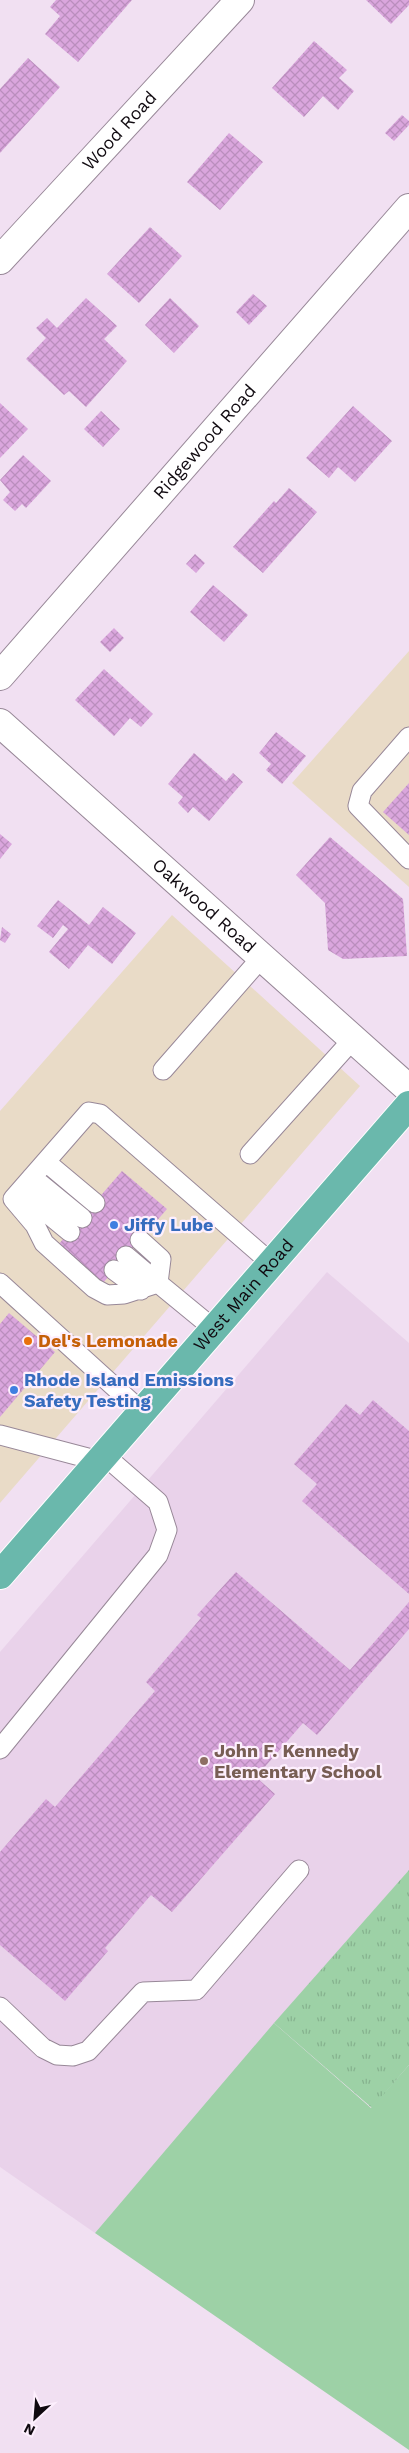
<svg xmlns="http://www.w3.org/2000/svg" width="409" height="2453" viewBox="0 0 409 2453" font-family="'Work Sans',sans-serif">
<defs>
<pattern id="park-tufts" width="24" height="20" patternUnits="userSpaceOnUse" patternTransform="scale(1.25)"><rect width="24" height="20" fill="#9dd1a6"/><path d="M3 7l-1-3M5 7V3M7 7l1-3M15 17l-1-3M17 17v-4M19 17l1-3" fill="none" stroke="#86b28e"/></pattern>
<pattern id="building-cross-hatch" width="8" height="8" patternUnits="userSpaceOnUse" patternTransform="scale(1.25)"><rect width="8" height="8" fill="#daa6dd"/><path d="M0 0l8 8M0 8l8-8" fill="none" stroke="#ba8ebd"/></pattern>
</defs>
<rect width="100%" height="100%" fill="#f1e0f2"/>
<!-- commercial -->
<path fill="#e9dbc7" d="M409,651V887L292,783Z
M172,915L360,1086L0,1503V1111Z"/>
<!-- built -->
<path fill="#e9d2ea" d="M327,1272L409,1343V1870L95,2233L0,2167V1652Z"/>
<!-- grass -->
<path fill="#9dd1a6" d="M274,2023L371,2108L409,2065V2450L95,2233Z"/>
<!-- park -->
<path fill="url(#park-tufts)" d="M409,1870V2065L372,2108L274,2023Z"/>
<!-- building -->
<path fill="url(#building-cross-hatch)" d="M56,0H132L78,62L45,34L60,16L50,7Z
M366,0H409V5L391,24Z
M314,41L347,70L339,78L354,91L338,110L323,96L304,117L272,88Z
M28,58L60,87L0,153V89Z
M402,115L409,121V125L394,141L385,133Z
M229,133L263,162L220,210L187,182Z
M150,227L182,256L139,303L107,274Z
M253,294L267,306L249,325L236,312Z
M86,298L117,326L104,339L127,361L86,407L69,391L64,395L26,359L46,338L36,328L47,318L57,328Z
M170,298L199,326L174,353L145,325Z
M0,403L28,429L0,458Z
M353,406L392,441L355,482L338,467L329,478L306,458Z
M101,411L120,429L103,447L84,429Z
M23,455L51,481L26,508L22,504L15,511L3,500L10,492L0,480Z
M289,488L317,512L263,573L233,547L274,501L276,503Z
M195,554L205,563L196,573L186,564Z
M213,585L248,615L224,642L190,612Z
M114,628L124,638L110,652L100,642Z
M104,669L153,714L141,727L130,718L114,736L75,700Z
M276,732L306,756L282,784L266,770L271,764L259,753Z
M194,753L226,781L233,773L243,782L209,821L193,807L188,813L178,803L183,797L168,784Z
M409,783V835L383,812Z
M0,834L12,844L0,859Z
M330,837L403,899L407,956L343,959L328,950L325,903L296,875Z
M58,900L89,925L103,907L136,933L112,964L88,945L69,969L49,952L68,929L63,925L53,938L37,926Z
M2,927L11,934L5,943L0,940Z
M122,1171L167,1209L103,1283L58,1245Z
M9,1313L55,1352L0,1417V1324Z
M373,1400L409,1431V1594L302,1501L317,1484L294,1464L346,1404L360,1415Z
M236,1572L350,1670L409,1602V1629L317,1735L303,1723L256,1777L275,1794L172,1912L151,1895L105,1948L108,1951L65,2001L0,1945V1852L46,1799L55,1807L155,1691L146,1682L201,1618L197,1615Z"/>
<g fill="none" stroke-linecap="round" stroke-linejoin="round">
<!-- service casing -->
<g stroke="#988898" stroke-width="21">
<path id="service" d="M409,737L362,791L358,806L409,859
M163,1070L262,957
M250,1154L354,1038
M46,1162L95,1203
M32,1177L82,1218
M20,1191L70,1232
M140,1240L161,1259L158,1283
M126,1256L158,1283
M114,1270L141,1290
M0,1283L142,1412
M214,1329L158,1283L124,1294L107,1295L94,1288L44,1243L35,1225L13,1199L89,1112L100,1114L271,1263
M0,1435L99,1461
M0,1749L158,1555L167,1530L158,1502L104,1455
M0,2007L43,2048L57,2055L73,2056L88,2051L143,1992L196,1990L299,1870"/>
</g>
<!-- minor casing -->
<g stroke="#988898" stroke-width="30">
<g id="minor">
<path id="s1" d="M0,260L240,0"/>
<path id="s2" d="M0,676L409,208"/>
<path id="s3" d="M0,723L409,1089"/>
</g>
</g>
<!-- trunk casing -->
<g stroke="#fff" stroke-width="30">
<g id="trunk">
<path id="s4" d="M0,1575L409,1105"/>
</g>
</g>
<!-- service -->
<use href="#service" stroke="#fff" stroke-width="19"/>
<!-- minor -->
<use href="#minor" stroke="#fff" stroke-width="28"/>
<!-- trunk -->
<use href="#trunk" stroke="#6ab8ac" stroke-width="28"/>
</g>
<!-- markers -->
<g fill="#3f7fe0" stroke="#fdeffd" stroke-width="2">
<circle cx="114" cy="1225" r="5"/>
<circle cx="14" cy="1390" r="5"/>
</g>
<circle fill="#e8710a" stroke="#fdeffd" stroke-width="2" cx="28" cy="1341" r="5"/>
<circle fill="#8d6e63" stroke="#fdeffd" stroke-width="2" cx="204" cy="1761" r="5"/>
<g text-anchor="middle" stroke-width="4.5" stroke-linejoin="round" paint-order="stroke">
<!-- street labels -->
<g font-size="18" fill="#100a10" stroke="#fdeffd">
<text dy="6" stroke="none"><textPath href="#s1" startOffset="176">Wood Road</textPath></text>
<text dy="6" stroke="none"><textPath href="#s2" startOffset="311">Ridgewood Road</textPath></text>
<text dy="6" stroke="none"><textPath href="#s3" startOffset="274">Oakwood Road</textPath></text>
<text dy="6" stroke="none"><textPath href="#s4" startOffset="371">West Main Road</textPath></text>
</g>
<!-- shop labels -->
<g font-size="18" font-weight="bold" fill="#366cbe" stroke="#fdeffd" text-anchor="start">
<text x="124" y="1231">Jiffy Lube</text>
<text x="24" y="1386">Rhode Island Emissions<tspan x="24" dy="21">Safety Testing</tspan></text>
</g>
<!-- food labels -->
<g font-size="18" font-weight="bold" fill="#c56008" stroke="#fdeffd" text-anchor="start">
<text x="38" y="1347">Del's Lemonade</text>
</g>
<!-- education labels -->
<g font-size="18" font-weight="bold" fill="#785e54" stroke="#fdeffd" text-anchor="start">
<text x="214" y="1757">John F. Kennedy<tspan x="214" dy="21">Elementary School</tspan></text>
</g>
</g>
<!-- north arrow -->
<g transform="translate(35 2418) rotate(206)" stroke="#fdeffd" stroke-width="4" paint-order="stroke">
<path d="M0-4L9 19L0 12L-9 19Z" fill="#100a10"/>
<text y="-8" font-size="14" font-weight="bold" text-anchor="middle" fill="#100a10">N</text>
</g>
</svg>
